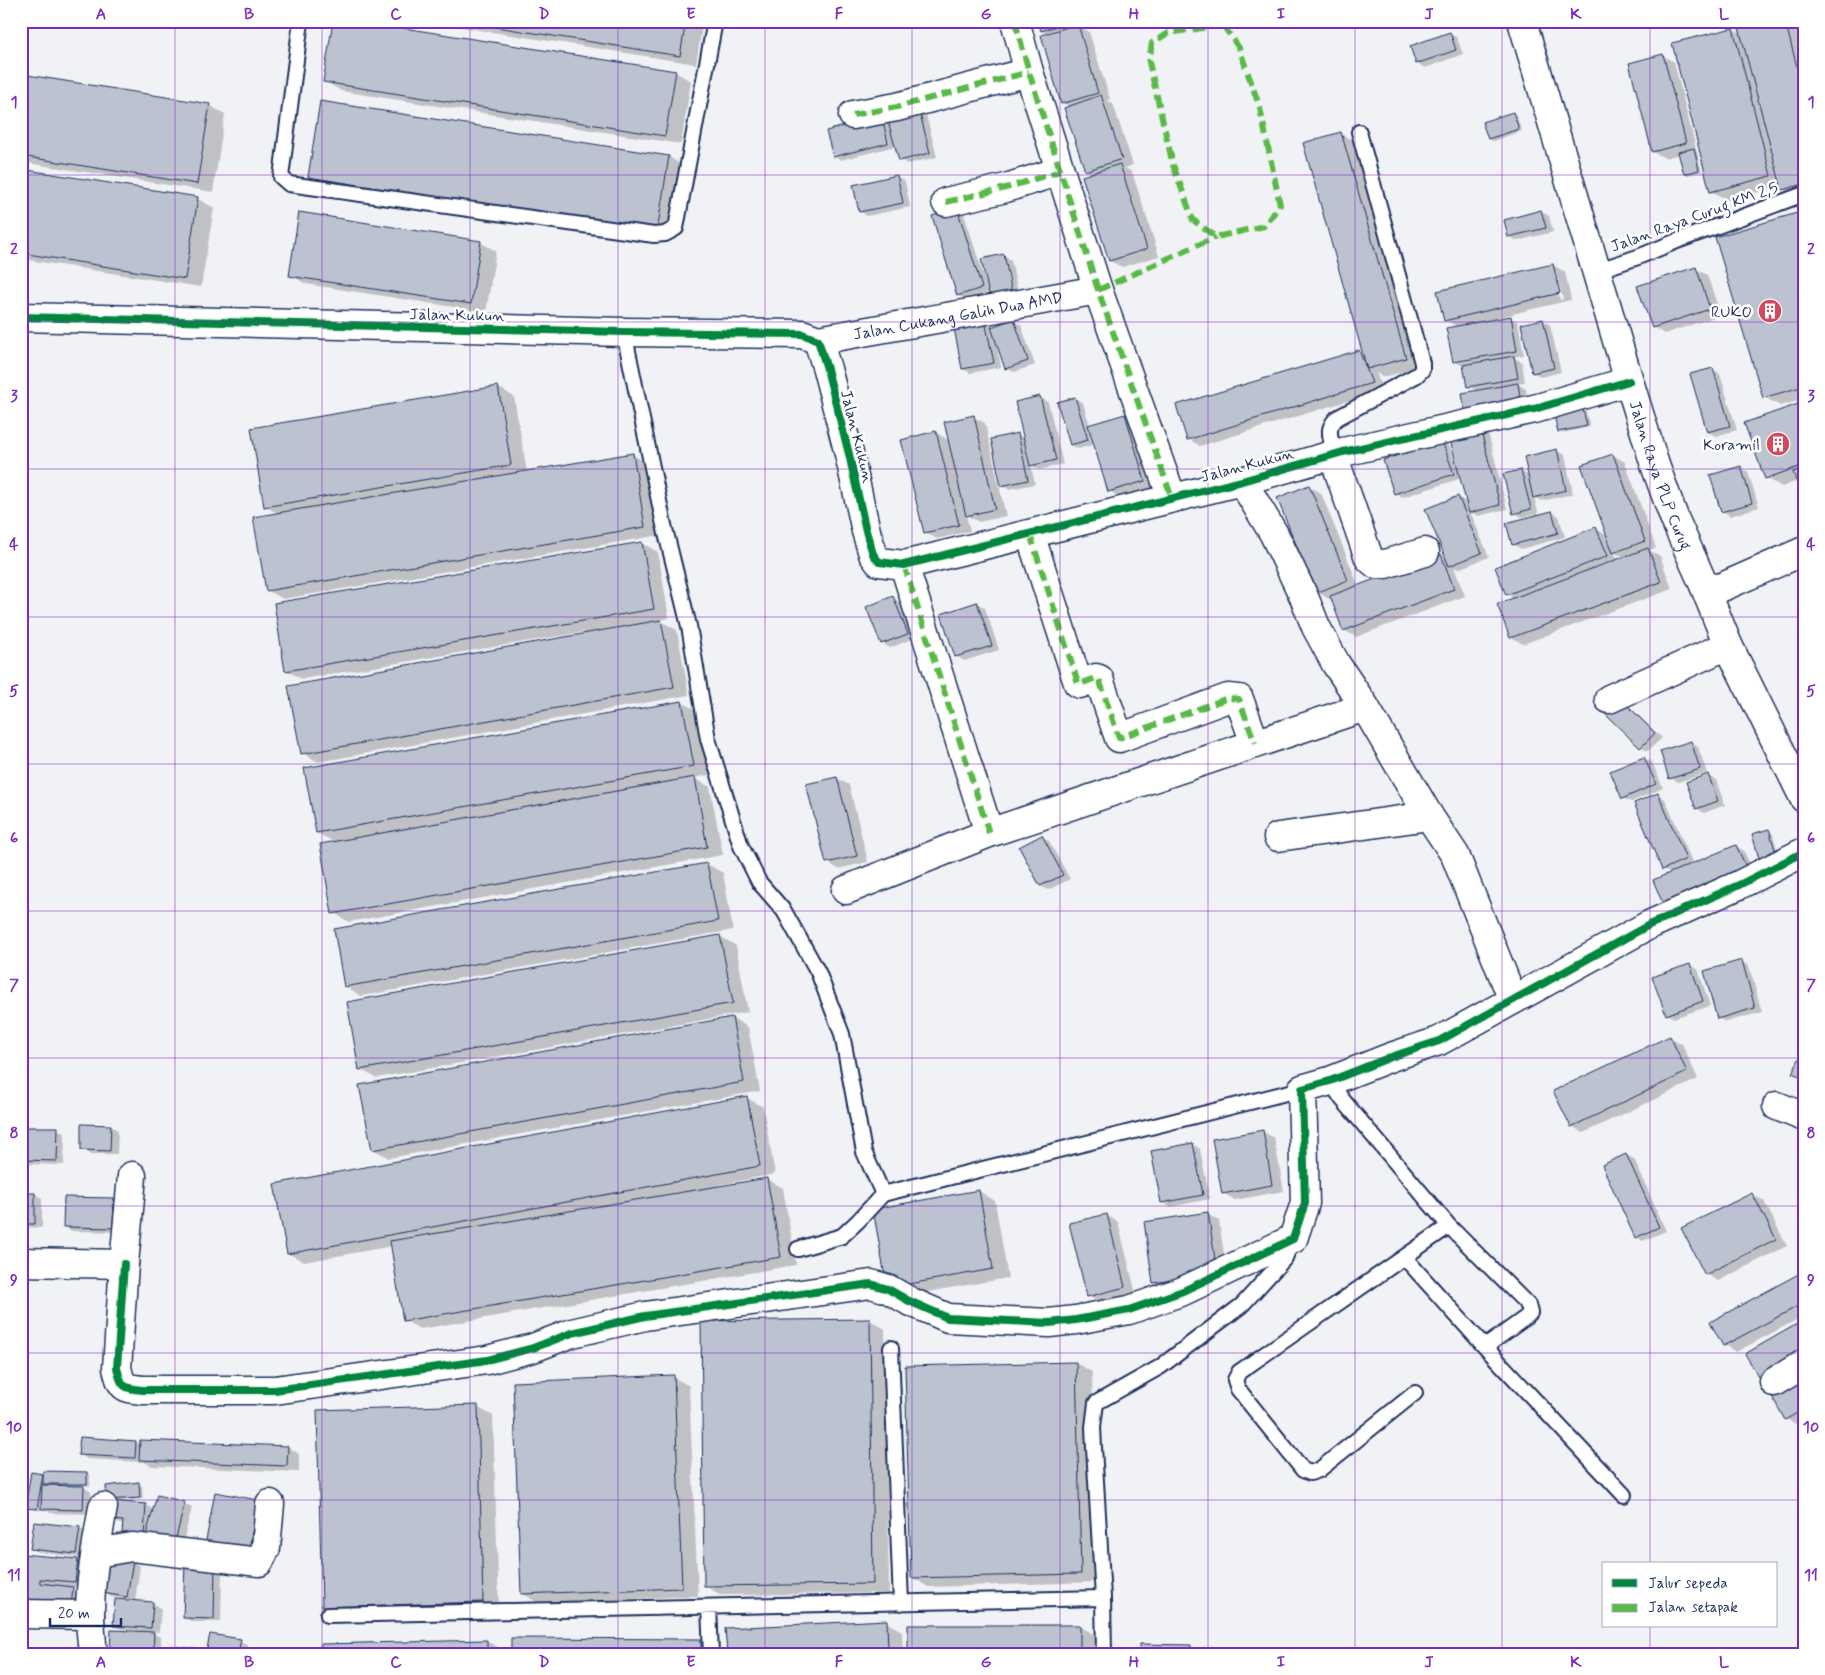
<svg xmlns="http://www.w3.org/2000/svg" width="1825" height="1675" viewBox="0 0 1825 1675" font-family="Mynerve,sans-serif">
<rect width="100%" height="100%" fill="#f1f2f5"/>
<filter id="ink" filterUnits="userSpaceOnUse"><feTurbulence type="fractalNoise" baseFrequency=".02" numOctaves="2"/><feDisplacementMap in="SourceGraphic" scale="10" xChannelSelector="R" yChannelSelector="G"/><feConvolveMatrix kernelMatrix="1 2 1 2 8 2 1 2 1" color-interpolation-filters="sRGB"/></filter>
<g filter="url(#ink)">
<!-- shadow -->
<path fill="#0003" fill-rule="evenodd" d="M422,21H703L696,64Z
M1039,21H1103L1083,28L1089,32L1110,99L1107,100L1113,104L1133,165L1125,168L1132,172L1159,256L1122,267L1110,261L1093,174L1086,170L1070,107L1063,103L1048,34L1042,31Z
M1567,21H1603L1572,24Z
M1754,21H1795L1798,23L1804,45V197L1798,198L1783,189L1782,186L1727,200L1711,191L1733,29L1742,34Z
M1450,34L1457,38L1463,54L1425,68L1417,63Z
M1662,55L1674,62L1702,172L1688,175L1685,173L1680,154L1665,158L1653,152Z
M675,72L691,81L681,144L341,91L325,81Z
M21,76L209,105L225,114L213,192L21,162Z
M321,103L669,157L685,167L673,240L325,186L309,176Z
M925,111L937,157L908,164L900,160L896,146L841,160L834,156L827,132Z
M1513,113L1516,115L1522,131L1493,141L1489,139Z
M1341,134L1357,143L1421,367L1384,377L1376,373L1383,390L1200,446L1188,439L1359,352L1365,355Z
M21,171L198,199L214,208L201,287L21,259Z
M897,177L905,181L910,207L867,216L860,211Z
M957,210L964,214L986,283H988L1004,255L1011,260L1019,297L990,292L966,300L958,295Z
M1541,211L1549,216L1553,232L1517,241L1509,236Z
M1804,212V399L1780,406L1764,397Z
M480,242L496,251L486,312L306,284L290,275Z
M1553,265L1565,272L1571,300L1487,320V322L1510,318L1518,322L1524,355L1513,357L1522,362L1525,382L1516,383L1526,389L1528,408L1478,391L1468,386L1464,365H1461L1454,361L1458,327L1445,320ZM1554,272H1556L1563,299L1560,300Z
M1695,268L1707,275L1721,315L1664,334L1653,327Z
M1543,320L1550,325L1561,372L1541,377L1533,372Z
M1014,321L1021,325L1035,365L1014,372L1006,368L998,342H996L1001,367L970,373L963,369L985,323L993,327Z
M1713,369L1720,374L1737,430L1716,436L1708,432L1692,375Z
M498,387L514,397L527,472L633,455L648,464L661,535L283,599L267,590L278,514L265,506Z
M1040,397L1048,402L1063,464L1039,470L1031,465L1035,484L1010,489L1003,485L1018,435L1025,439Z
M1075,398L1083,403L1090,426L1125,415L1136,422L1156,488L1121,498L1109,491L1095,444L1079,449L1071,445Z
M1804,403V499L1797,481L1782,487L1766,478Z
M1583,410L1586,412L1590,427L1562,433L1559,431Z
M973,417L985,423L1006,516L979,522L966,515L970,531L937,539L925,532L936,433L950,441Z
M1481,432L1489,436L1507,509L1478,516L1470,511L1489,557L1458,569L1454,567L1465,596L1356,637L1344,630L1331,598L1329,599L1317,592L1309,486L1321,493L1359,587L1441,555L1448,560L1458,497L1468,503L1462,478L1403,497L1395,493L1442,442L1450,446L1456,466Z
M1557,451L1565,455L1573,494L1541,501L1534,497L1539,515L1552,512L1559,516L1565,537L1521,549L1513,544L1534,517V514L1522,517L1514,513L1521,471L1529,476Z
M1613,455L1625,462L1656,548L1649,550L1660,556L1672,589L1523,644L1511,637L1514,599L1507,594L1596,529L1608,536ZM1614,552L1625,558L1618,560Z
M1741,467L1748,472L1759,507L1730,516L1723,511Z
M642,543L658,552L669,618L659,620L677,630L689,695L318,762L302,753L584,635V632L302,679L286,670Z
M893,598L900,602L914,638L890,648L882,643Z
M977,603L985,608L999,650L964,661L956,656Z
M682,702L697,711L709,775L694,778L710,787L723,855L349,922L334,913V842L317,833Z
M1628,705L1662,738L1648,751L1641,747L1607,714Z
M1691,742L1698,747L1707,773L1678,782L1670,778Z
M1644,758L1652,762L1663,788L1631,802L1623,798Z
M1708,776L1716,780L1725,805L1704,813L1697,808Z
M837,778L849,785L868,862L838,869L827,862Z
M1658,795L1665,799L1693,864L1736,846L1744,851L1754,873H1671L1663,869Z
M1768,830L1772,832L1780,859L1764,863Z
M1042,836L1049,841L1070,879L1048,890L1041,886Z
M707,864L723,873L733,930L361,996L345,986Z
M720,936L736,946L748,1012L376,1078L360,1069Z
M1742,962L1749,966L1762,1012L1726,1022L1718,1018Z
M1690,965L1698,969L1710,1006L1674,1018L1667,1014Z
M732,1018L748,1027L760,1091L389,1158L373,1149Z
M1670,1037L1682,1044L1698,1079L1583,1133L1572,1126Z
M747,1098L763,1107L775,1174L718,1185V1187L767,1179L783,1188L796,1265L420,1329L404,1320L392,1246L304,1262L288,1253Z
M111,1126L118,1130L117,1154H90L82,1149Z
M21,1128L57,1129L65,1133L64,1165L24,1164L21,1162Z
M1262,1131L1274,1138L1284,1191L1235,1200L1223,1193Z
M1193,1144L1200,1149L1210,1199L1170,1207L1162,1202Z
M1626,1155L1634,1159L1666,1231L1643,1241L1636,1237Z
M979,1191L995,1201L1008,1278L904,1296L888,1287Z
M21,1194H35L42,1198V1228L21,1227Z
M1752,1194L1764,1201L1787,1246L1718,1281L1706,1274Z
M114,1200L121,1204V1232L72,1231L65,1227Z
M1207,1214L1219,1221L1228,1280L1166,1289L1154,1282Z
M1106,1215L1118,1222L1136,1294L1100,1303L1088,1296Z
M1804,1272V1316L1736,1352L1724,1345Z
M870,1320L885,1329L889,1593L721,1595L705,1586Z
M1804,1322V1422L1798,1425L1786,1419Z
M1076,1363L1092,1372L1097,1582L928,1587L912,1577Z
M673,1377L689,1386L698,1596L538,1603L522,1593Z
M477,1407L493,1416L499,1611L339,1615L323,1606Z
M135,1442L141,1445L288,1447L299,1454V1472L152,1466L142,1461V1462L87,1459L80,1454Z
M87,1473L90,1475V1486L80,1485L91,1492L90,1514L50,1513L41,1507L40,1511L27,1507L42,1475L45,1476Z
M139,1484L142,1486L143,1499L116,1501V1503L146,1505L154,1510L184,1504L192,1508L182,1545L131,1537L124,1533V1524H119L112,1519L109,1500Z
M258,1501L256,1557L214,1550Z
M79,1528L87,1533L84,1558L39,1552L31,1548Z
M21,1555L77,1560L89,1567L87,1588L70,1587L84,1595L82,1615L28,1610Z
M133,1562L140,1566L135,1602L153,1603L161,1608L159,1632L150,1631L161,1638V1654H111L137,1633V1630L121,1629L114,1625L133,1600L111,1597L104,1592Z
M186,1565L222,1570L221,1622H192L184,1617Z
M886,1622L902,1631L903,1654H728Z
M1080,1626L1096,1636V1654H909Z
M701,1640L717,1649V1654H513Z
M240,1641L248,1645L247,1654H207Z
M487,1641L503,1650V1654H323Z
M1190,1646L1202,1654H1141Z"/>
<!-- building -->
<path fill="#bcc2d0" stroke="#1b2f5e" d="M333,21H359L676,71L665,136L323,82Z
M458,21H686L680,56Z
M1038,21H1072L1041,31Z
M1749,21H1785L1804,94V184L1782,190L1738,24Z
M1078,24L1098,93L1061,104L1041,35Z
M1733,28L1771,176L1710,192L1672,43Z
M1450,32L1456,50L1416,64L1410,46Z
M1663,54L1686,143L1652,152L1629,63Z
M21,74L210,104L197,184L21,156Z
M1101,95L1122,159L1085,171L1064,108Z
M320,101L669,156L657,232L308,177Z
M918,106L930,153L899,161L886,114Z
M1513,112L1519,129L1488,139L1482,122Z
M882,116L888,143L833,157L826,131Z
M1341,132L1406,358L1367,369L1303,143Z
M1694,148L1699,170L1684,174L1678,152Z
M1120,164L1147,249L1109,261L1082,176Z
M21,169L198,197L185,279L21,253Z
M897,175L903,203L859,212L853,185Z
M957,208L982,288L957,296L932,216Z
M1541,210L1546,228L1508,237L1504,220Z
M1804,211V386L1763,398L1715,237Z
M299,212L481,241L471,304L289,276Z
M1004,254L1012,293L990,298L981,259Z
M1553,264L1560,293L1444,321L1437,291Z
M1696,267L1710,309L1652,328L1637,286Z
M1511,316L1517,351L1453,362L1446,328Z
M1014,319L1028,361L1005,369L991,327Z
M1543,319L1554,368L1532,373L1521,324Z
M985,321L994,363L962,369L954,328Z
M1359,350L1372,383L1187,440L1176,405Z
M1514,356L1518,378L1467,387L1463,365Z
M1713,368L1730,426L1707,432L1690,374Z
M1518,383L1521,404L1465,413L1462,393Z
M498,386L511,465L264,507L251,428Z
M1040,396L1056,460L1030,466L1015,402Z
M1075,397L1088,440L1070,445L1057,402Z
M1804,402V465L1765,479L1744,423Z
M1583,409L1587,426L1558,432L1554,415Z
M1125,414L1145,481L1108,492L1088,425Z
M974,415L995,509L966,516L944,422Z
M936,431L959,525L924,533L901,440Z
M1481,431L1500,505L1469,513L1450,439Z
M1018,433L1028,480L1001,486L991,439Z
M1442,441L1454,474L1394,494L1383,460Z
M1557,449L1566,490L1533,498L1524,457Z
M633,453L645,527L266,591L253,517Z
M1613,454L1645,541L1613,553L1581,465Z
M1741,466L1752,503L1721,512L1710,475Z
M1804,468V502L1793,472Z
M1521,470L1531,509L1513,514L1503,474Z
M1309,485L1348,580L1316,593L1277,498Z
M1458,496L1482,553L1449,566L1425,509Z
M1552,511L1558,533L1512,545L1506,523Z
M1596,527L1608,556L1506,595L1495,567Z
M642,542L654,609L285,671L274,603Z
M1648,548L1661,582L1510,638L1497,604Z
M1441,554L1454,589L1343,631L1330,596Z
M893,596L908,634L881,644L866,607Z
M977,602L992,646L955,657L941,614Z
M661,620L674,687L301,754L288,686Z
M1621,699L1655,733L1640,748L1605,714Z
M682,701L694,766L316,833L304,768Z
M1691,741L1700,769L1669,779L1660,751Z
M1644,757L1656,784L1622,799L1610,771Z
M1708,774L1718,801L1696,809L1686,782Z
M695,777L707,847L332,914L320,844Z
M837,777L857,856L826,863L806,784Z
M1658,793L1686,859L1662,870L1634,803Z
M1769,829L1777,857L1760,862L1752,834Z
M1042,835L1063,875L1040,886L1019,847Z
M1736,845L1747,869L1663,904L1653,880Z
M707,863L718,921L344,987L334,929Z
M720,935L733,1003L359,1070L347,1002Z
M1742,960L1755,1008L1717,1019L1704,971Z
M1690,964L1703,1001L1666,1015L1652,977Z
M732,1017L744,1082L372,1150L359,1085Z
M1670,1036L1687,1072L1571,1127L1553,1091Z
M1804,1049V1078L1792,1073Z
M747,1096L760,1166L287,1254L274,1184Z
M81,1124L111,1125L110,1151L81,1150Z
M21,1127H58L57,1161L21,1160Z
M1263,1130L1272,1185L1222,1194L1212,1139Z
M1193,1143L1203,1195L1161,1203L1151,1151Z
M1626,1154L1659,1227L1635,1238L1602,1165Z
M767,1178L781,1257L403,1321L390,1241Z
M979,1190L993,1269L887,1288L873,1209Z
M21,1193H35V1224H21Z
M1752,1193L1776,1239L1705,1275L1681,1228Z
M64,1197L114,1198L113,1228L63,1227Z
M1208,1212L1217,1273L1153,1283L1144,1222Z
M1107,1214L1125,1287L1087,1297L1069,1223Z
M1804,1271V1303L1723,1346L1710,1322Z
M870,1319L873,1584L704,1586L701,1321Z
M1804,1320V1358L1762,1382L1745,1354Z
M1076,1362L1081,1574L911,1578L905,1366Z
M1804,1371V1409L1785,1420L1769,1391Z
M674,1375L682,1588L521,1594L513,1382Z
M478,1405L483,1602L322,1607L317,1410Z
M80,1437L136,1441L135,1458L78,1455Z
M140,1440L288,1446L287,1466L139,1460Z
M43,1471L87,1472V1484H43Z
M31,1472L43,1474L37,1509L25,1508Z
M139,1482L140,1498L107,1500L106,1486Z
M42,1485L84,1486L83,1510L41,1509Z
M215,1492L258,1500L248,1554L205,1546Z
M157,1495L185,1502L175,1542L146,1535Z
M112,1501L146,1504L144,1535L122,1533L123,1521L111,1520Z
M34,1522L80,1527L76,1554L30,1549Z
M21,1554L78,1559L75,1582L40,1579V1583L73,1587L71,1609L21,1604Z
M107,1557L133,1560L127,1597L102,1593Z
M185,1564H215L214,1619L183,1618Z
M115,1599L153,1602L151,1628L113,1626Z
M887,1620L888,1654H727L725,1628Z
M908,1625H1080V1654H908Z
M111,1630L154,1632L153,1654H110Z
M210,1634L241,1639L238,1654H206Z
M511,1638L701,1639V1654H511Z
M487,1640V1654H321V1644Z
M1140,1644L1191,1645L1190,1654H1140Z
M169,1646L200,1649L199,1654H168Z"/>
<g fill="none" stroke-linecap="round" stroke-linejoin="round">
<!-- lane casing -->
<g stroke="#1b2f5e" stroke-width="18">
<path id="lane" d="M301,21L281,177L289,184L654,235L665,234L676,228L715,21
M1596,271L1638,257L1677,241L1804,194
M624,332L664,525L689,626L708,739L741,846L759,882L784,911L818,972L842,1034L864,1152L883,1194
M1343,452L1331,441C1329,431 1329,426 1337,418L1417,375L1422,370V363L1359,132
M1330,1081L1342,1099L1449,1226L1528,1305L1530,1313L1525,1318L1485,1347L1624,1495
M798,1249L842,1236L858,1221L883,1194L1302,1089
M1405,1258L1485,1347
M891,1348L901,1603
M1415,1393L1319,1470L1310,1473L1303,1470L1238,1389L1235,1380L1239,1372L1449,1226
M709,1607L711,1654
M328,1615L1103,1598
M1104,1654L1103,1598L1094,1448L1093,1427L1096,1403L1160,1367L1242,1305L1285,1258L1291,1243"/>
</g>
<!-- street casing -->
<g stroke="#1b2f5e" stroke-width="31">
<g id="street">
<path d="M1015,21L1029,72L1098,290L1172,498"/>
<path d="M853,115L897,107L1029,72"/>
<path d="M946,202L1006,188L1060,171"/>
<path d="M21,317L624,332L802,334L818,340L827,369L849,454L866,531L873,554L879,562L904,565L1242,481L1343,452L1538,408L1629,381"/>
<path id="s1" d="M818,340L1098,290"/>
<path d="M1333,455L1369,558L1376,564H1385L1425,552"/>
<path d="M1242,481L1274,534L1304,597L1316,627L1336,664L1365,707L1429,816L1455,855L1513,1000"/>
<path d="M1030,534L1078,683L1080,684L1096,678L1099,679L1119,738L1228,698L1239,699L1255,743"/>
<path d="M904,565L989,833"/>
<path d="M1705,587L1720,588L1804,551"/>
<path d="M1609,699L1728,645"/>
<path d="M1278,837L1429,816"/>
<path d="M846,890L989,833L1365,707"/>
<path d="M1777,1106L1804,1117"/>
<path d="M21,1262L124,1264L132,1176"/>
<path d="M124,1264L117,1368C122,1388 123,1388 143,1390H275L487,1360L533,1348L572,1333L645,1316L871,1284L888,1289L909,1301L948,1318L1049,1323L1076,1320L1129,1310L1183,1291L1293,1239L1305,1203L1302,1089L1330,1081L1391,1057L1439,1041L1649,925L1739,885L1804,852"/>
<path d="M1774,1382L1804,1364"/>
<path d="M96,1553L132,1547L259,1562L266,1548L270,1504"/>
<path d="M21,1614L90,1615"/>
<path d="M93,1654C92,1641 90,1628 90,1615C90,1579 97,1543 103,1507"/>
</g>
</g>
<!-- primary casing -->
<g stroke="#1b2f5e" stroke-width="31">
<g id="primary">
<path id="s2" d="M1522,21L1629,381L1655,465L1675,520L1703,583L1728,645L1804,798"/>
</g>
</g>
<!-- lane -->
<use href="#lane" stroke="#fff" stroke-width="14"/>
<!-- street -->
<use href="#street" stroke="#fff" stroke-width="28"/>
<!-- primary -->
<use href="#primary" stroke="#fff" stroke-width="28"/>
<!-- quiet -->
<path stroke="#58b947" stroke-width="6" stroke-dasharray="12 6" stroke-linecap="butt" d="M1015,21L1029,72L1098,290L1172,498
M1223,25L1239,48L1260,108L1280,205L1264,226L1216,237L1193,220L1173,165L1149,62L1152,43L1168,33Z
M853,115L897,107L1029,72
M946,202L1006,188L1060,171
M1098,290L1216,237
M1030,534L1078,683L1080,684L1096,678L1099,679L1119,738L1228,698L1239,699L1255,743
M904,565L989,833"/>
<!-- cycleway casing -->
<g stroke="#fff" stroke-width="11">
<path id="cycleway" d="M21,317L624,332L802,334L818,340L827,369L849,454L866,531L873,554L879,562L904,565L1242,481L1343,452L1538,408L1629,381
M124,1264L117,1368C122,1388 123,1388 143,1390H275L487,1360L533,1348L572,1333L645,1316L871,1284L888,1289L909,1301L948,1318L1049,1323L1076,1320L1129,1310L1183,1291L1293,1239L1305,1203L1302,1089L1330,1081L1391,1057L1439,1041L1649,925L1739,885L1804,852"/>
</g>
<!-- cycleway -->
<use href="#cycleway" stroke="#00873e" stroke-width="8"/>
</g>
</g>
<!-- grid -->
<path fill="none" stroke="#7b2cbf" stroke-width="1" stroke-opacity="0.55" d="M175,21V1654M322,21V1654M470,21V1654M618,21V1654M765,21V1654M912,21V1654M1060,21V1654M1208,21V1654M1355,21V1654M1502,21V1654M1650,21V1564M21,175H1804M21,322H1804M21,469H1804M21,617H1804M21,764H1804M21,911H1804M21,1058H1804M21,1206H1804M21,1353H1804M21,1500H1804M1650,1626V1654"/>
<!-- icons -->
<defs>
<g id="building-disc" transform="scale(1.25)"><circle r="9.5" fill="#d1495b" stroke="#fff"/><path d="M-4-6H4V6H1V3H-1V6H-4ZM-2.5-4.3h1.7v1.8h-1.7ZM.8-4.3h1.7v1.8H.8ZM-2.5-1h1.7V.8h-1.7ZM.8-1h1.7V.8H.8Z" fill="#fff"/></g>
</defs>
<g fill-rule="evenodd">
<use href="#building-disc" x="1770" y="311"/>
<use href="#building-disc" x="1778" y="444"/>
</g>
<g text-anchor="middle" stroke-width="5" stroke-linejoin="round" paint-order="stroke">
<!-- street labels -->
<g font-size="16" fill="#1b2f5e" stroke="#fff">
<text transform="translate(1694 216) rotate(-20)" y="6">Jalan Raya Curug KM 2,5</text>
<text transform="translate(457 314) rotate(1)" y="6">Jalan Kukun</text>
<text dy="6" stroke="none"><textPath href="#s1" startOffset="142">Jalan Cukang Galih Dua AMD</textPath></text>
<text transform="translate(858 436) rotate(76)" y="6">Jalan Kukun</text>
<text transform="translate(1247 464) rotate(-15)" y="6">Jalan Kukun</text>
<text dy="6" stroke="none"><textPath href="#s2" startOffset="475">Jalan Raya PLP Curug</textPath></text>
</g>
<!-- poi labels -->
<g font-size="16" fill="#1b2f5e" stroke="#fff" text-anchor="end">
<text x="1752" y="317">RUKO</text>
<text x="1760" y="450">Koramil</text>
</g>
</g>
<!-- margin -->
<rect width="1825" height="1675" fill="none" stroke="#fff" stroke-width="55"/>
<!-- legend -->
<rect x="1602" y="1562" width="175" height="65" fill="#ffffff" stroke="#a4acbf"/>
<rect x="1612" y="1579" width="25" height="8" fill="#00873e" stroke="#a4acbf"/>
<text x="1648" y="1588" font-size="15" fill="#1b2f5e">Jalur sepeda</text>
<rect x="1612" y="1604" width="25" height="8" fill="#58b947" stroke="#a4acbf"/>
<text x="1648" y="1612" font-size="15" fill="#1b2f5e">Jalan setapak</text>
<!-- scale -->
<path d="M50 1618v8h71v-8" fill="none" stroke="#1b2f5e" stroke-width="2.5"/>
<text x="58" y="1618" font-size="15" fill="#1b2f5e" stroke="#ffffff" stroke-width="4" paint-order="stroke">20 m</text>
<rect x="28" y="28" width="1770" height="1620" fill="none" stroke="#7b2cbf" stroke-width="2"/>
<g font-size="16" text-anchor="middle" font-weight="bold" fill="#7b2cbf">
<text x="101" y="19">A</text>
<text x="249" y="19">B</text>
<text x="396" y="19">C</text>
<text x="544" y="19">D</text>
<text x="691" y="19">E</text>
<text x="839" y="19">F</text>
<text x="986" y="19">G</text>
<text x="1134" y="19">H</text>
<text x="1281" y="19">I</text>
<text x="1429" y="19">J</text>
<text x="1576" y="19">K</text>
<text x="1724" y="19">L</text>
<text x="14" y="107">1</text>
<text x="1811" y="107">1</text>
<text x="14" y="254">2</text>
<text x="1811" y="254">2</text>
<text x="14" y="401">3</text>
<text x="1811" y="401">3</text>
<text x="14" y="549">4</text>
<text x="1811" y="549">4</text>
<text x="14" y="696">5</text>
<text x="1811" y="696">5</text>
<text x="14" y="843">6</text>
<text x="1811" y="843">6</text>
<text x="14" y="990">7</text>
<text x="1811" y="990">7</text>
<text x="14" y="1138">8</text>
<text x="1811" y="1138">8</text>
<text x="14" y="1285">9</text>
<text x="1811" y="1285">9</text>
<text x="14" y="1432">10</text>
<text x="1811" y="1432">10</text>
<text x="14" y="1580">11</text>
<text x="1811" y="1580">11</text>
<text x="101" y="1667">A</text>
<text x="249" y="1667">B</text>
<text x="396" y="1667">C</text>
<text x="544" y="1667">D</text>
<text x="691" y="1667">E</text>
<text x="839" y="1667">F</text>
<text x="986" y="1667">G</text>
<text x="1134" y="1667">H</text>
<text x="1281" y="1667">I</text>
<text x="1429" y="1667">J</text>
<text x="1576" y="1667">K</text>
<text x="1724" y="1667">L</text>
</g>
</svg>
